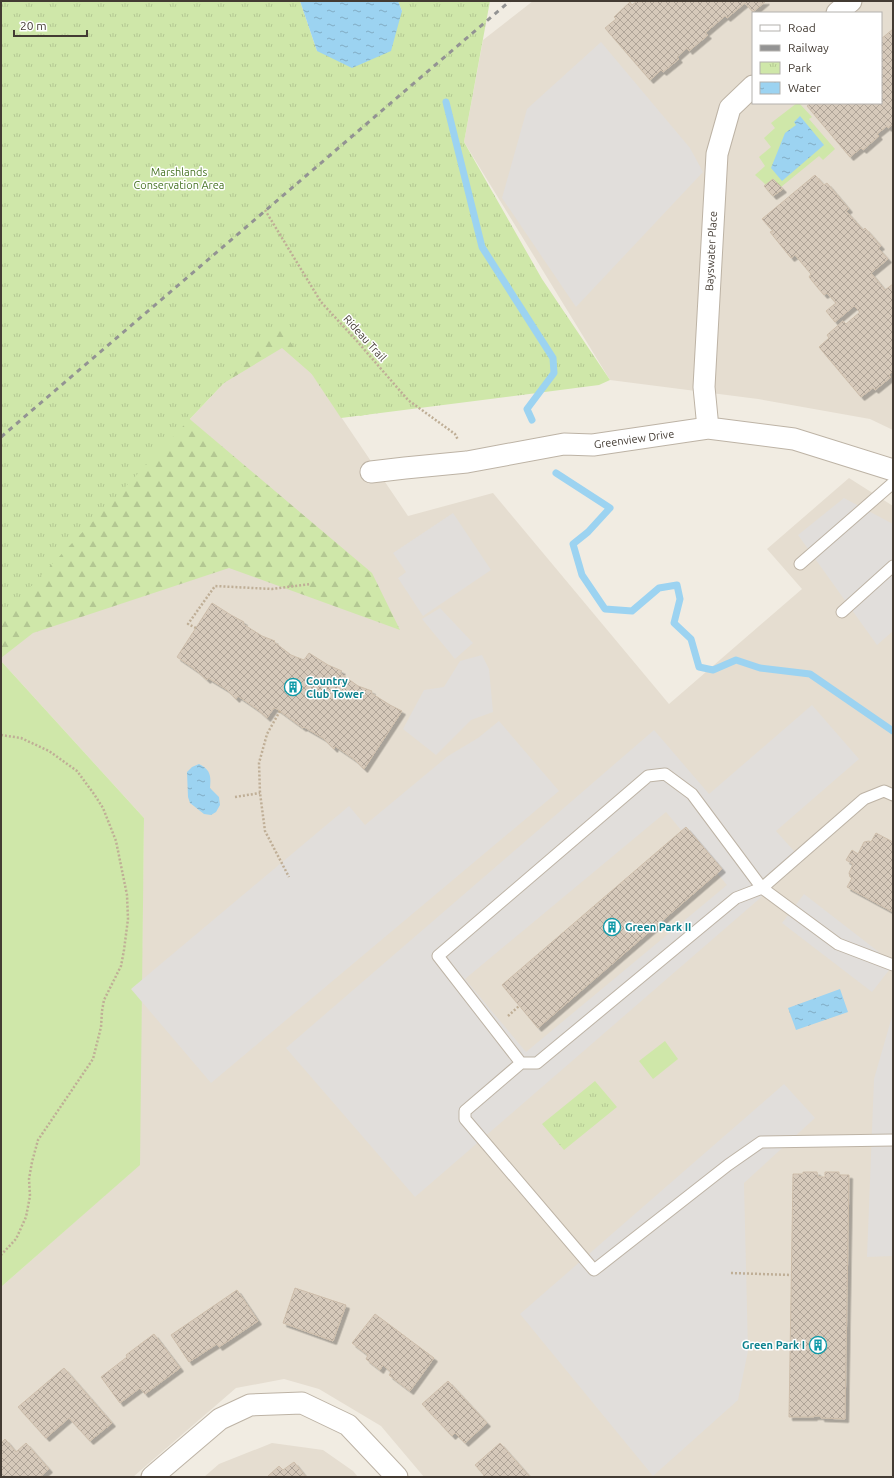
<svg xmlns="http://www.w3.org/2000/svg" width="894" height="1478" viewBox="0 0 894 1478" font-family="Ubuntu,sans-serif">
<defs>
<pattern id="forest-firs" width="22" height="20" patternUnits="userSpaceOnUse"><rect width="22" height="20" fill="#cfe7a9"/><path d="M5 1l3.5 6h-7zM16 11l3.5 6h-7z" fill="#b3c792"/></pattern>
<pattern id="park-tufts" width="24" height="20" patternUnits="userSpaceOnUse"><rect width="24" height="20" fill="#cfe7a9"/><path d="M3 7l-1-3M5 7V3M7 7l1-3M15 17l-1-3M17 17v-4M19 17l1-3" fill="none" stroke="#b3c792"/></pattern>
<pattern id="water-ripples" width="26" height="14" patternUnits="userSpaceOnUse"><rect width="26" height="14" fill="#9cd3f1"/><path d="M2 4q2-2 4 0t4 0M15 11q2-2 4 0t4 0" fill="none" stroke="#81acc4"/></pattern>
<pattern id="building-cross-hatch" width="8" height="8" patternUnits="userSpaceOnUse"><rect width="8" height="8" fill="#d6c9ba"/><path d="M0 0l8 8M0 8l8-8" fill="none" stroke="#afa498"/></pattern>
<filter id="shadow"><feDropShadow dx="3.5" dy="3.5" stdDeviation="0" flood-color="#0004"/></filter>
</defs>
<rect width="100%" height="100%" fill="#f1ece2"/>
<!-- residential -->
<path fill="#e5ddd0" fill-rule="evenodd" d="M533,1H893V430L870,419L758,399L610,380L464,142L483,40ZM753,13H881V103H753Z
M279,325L408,516L493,493L669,704L802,589L767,549L849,478L893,506V1477H424L381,1426L319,1389L284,1379L236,1388L133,1477H1V1287L139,1165L144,818L1,661V618Z
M272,1443L323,1450L353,1471L358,1477H204L219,1464Z"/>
<!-- grass -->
<path fill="#cfe7a9" d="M797,103H799L812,117L809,119L835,149L823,160L819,156L781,187L783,189L773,196L764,186L765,184L755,175L765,166L759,157L771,147L764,138L775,128L771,123Z
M1,661L144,818L140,1165L1,1287Z
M665,1041L678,1059L653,1079L639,1061Z"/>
<!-- forest -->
<path fill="url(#forest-firs)" d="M1,1L439,399L360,416L282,348L179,410L372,573L400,630L229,568L33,633L1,658Z"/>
<!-- park -->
<path fill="url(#park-tufts)" d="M1,1H300L317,51L402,11L398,1H490L464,142L542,279L610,380L599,385L341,418L279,325L1,618Z
M595,1081L617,1107L564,1150L542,1124Z"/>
<!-- parking -->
<path fill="#e1dedb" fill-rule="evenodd" d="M601,42L690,148L703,172L576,307L502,198L527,109Z
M844,498L893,524V631L877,645L798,535Z
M453,513L491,570L423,616L398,578L406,572L393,553Z
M440,608L473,643L455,659L422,619Z
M482,655L489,669L493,712L471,720L436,755L403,729L424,690L444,687L460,661Z
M812,705L859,759L776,831L803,861L415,1197L286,1048L654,730L709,794ZM666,812L727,885L526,1052L465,979Z
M499,721L559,791L211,1083L131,989L349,806L365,825L448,756L478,738Z
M804,894L893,963V965L872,992L782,923Z
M893,1013V1256L867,1257L874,1079Z
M784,1084L815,1118L744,1183L748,1351L738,1400L653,1476L520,1314Z"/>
<!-- water -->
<path fill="url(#water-ripples)" d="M300,1H398L402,11L391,51L352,68L317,51Z
M800,116L824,145L782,181L771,168L785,133L796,125L794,122Z
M199,764C211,770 211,776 210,788L219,797L220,805L216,812L211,815L204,814L190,803L188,797L187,772L192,767Z
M840,989L848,1012L796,1030L788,1008Z"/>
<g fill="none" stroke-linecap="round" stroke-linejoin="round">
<!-- stream -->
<path stroke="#9cd3f1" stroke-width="7" d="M446,102L482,247L553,358L554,373L527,409L532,420
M556,473L610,508L588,532L573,544L582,575L605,609L632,611L659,588L677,585L680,599L674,623L691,639L699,667L713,670L736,660L760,668L810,674L893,731"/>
</g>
<!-- building -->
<path fill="url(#building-cross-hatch)" stroke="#cebeab" filter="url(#shadow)" d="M637,1H766L753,12L745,3L727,18L725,16L705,33L708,35L689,51L687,48L677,57L679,59L663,72L661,70L650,80L605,28L616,19L614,17L630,2L632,5Z
M893,29V124L888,128L887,126L877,134L879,136L863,150L861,148L850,157L807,106L811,103H881V39Z
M815,175L824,185L827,183L849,209L846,211L863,230L865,228L881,246L878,248L888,259L871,273L885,290L893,284V371L889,375L891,377L875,390L873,388L861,397L819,347L829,338L827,335L843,321L846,324L860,312L854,306L835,322L826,311L836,303L827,293L824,295L818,288L809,277L811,274L795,255L791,258L770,232L773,231L762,219Z
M773,179L783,189L773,196L764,186Z
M212,603L231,615L244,622L243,624L262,636L275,641L274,642L291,655L304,660L309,653L328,665L342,671L340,673L358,686L372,691L371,693L390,705L402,711L364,769L354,759L335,746L334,749L323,738L304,727L303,728L277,709L274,708L267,718L257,709L238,696L236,699L226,689L208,678L207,680L196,670L177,657Z
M686,827L722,869L538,1028L502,985Z
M876,833L893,842V912L847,887L852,878L850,877L849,873L853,864L846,860L852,850L858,854L864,842L869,841L871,842Z
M803,1172H817L818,1177H825V1172H839V1175H849L845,1419L821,1418V1416H814V1417H789L793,1174H803Z
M295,1288L346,1305L333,1341L283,1323Z
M237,1290L258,1321L219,1347L217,1344L189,1362L171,1335Z
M375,1314L434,1358L410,1391L389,1375L391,1372L383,1365L380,1370L366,1359L368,1355L352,1343Z
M154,1334L180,1368L145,1394L140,1388L120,1403L101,1377L127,1357L126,1355Z
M64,1368L112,1423L90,1441L69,1418L46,1438L18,1407Z
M448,1381L487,1423L465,1443L455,1433L452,1436L422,1404Z
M5,1439L16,1452L26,1443L49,1469L40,1477H1V1443Z
M500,1443L530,1477H483L484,1475L475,1465Z
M294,1462L306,1477H267L279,1466L283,1470Z"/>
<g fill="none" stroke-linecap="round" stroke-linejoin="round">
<!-- lane casing -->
<g stroke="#bdb3a5" stroke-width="13">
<path id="lane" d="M800,564L893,483
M842,612L893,566
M893,795L884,791L864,799L762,888L736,898L537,1063H521L438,956L648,776L665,774L692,794L762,888L838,944L893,965
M521,1063L465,1111V1119L594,1270L728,1165L761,1142L893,1140"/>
</g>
<!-- street casing -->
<g stroke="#bdb3a5" stroke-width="23">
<path id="street" d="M837,13L851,1
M708,428L704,387L717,154L730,108L753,86
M371,472L405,468L467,462L564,444L593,445L708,428L794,439L893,470
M152,1477L220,1419L250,1405L302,1403L348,1425L397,1477"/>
</g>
<!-- path -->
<path stroke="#bfae96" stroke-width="2.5" stroke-dasharray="2 2" stroke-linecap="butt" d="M265,210L321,302L356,340L408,400L455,434L458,440
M196,628L188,624L215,586L272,589L311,584
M280,711L267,734L259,763L260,793L265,831L289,877
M1,735L21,738L49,751L77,771L94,794L103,808L116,841L127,895L128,919L124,950L121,966L104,1000L102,1011L101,1027L93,1059L38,1140L32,1162L29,1179L30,1196L26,1217L16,1239L1,1255
M235,797L260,793
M508,1016L519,1006
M731,1273L791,1275"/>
<!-- lane -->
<use href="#lane" stroke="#fff" stroke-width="11"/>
<!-- street -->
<use href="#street" stroke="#fff" stroke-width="21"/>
<!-- rail -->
<path stroke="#939393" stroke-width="3" stroke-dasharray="5 5" stroke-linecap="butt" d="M1,437L510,1"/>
</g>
<!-- icons -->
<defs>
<g id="building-ring" transform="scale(0.9)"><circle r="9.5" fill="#fff" stroke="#0f9aa8" stroke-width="1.5"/><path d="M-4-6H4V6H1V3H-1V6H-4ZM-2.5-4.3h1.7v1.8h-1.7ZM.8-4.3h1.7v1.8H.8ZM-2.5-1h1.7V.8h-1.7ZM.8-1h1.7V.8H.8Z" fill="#0f9aa8"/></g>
</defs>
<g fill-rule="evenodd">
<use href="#building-ring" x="293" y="687"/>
<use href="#building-ring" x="612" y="927"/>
<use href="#building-ring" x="818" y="1345"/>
</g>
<g text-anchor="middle" stroke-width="3" stroke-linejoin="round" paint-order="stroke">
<!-- park labels -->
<g font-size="11" fill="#487426" stroke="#fff">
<text x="179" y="176">Marshlands<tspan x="179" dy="13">Conservation Area</tspan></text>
</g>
<!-- street labels -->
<g font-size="11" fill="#433b33" stroke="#fff">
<text transform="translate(711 251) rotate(-87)" y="4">Bayswater Place</text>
<text transform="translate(365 338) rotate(48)" y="4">Rideau Trail</text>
<text transform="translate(634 439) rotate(-8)" y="4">Greenview Drive</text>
</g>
<!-- culture labels -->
<g font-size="11" font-weight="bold" fill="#0d838f" stroke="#fff" text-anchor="start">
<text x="306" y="685">Country<tspan x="306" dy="13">Club Tower</tspan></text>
<text x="625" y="931">Green Park II</text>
<text x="805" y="1349" text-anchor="end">Green Park I</text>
</g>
</g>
<!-- border -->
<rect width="894" height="1478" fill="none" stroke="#433b33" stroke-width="4"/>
<!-- legend -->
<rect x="752" y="12" width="130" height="92" fill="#ffffff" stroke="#b4b1ad"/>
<rect x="760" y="25" width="20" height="6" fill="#ffffff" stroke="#b4b1ad"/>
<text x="788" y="32" font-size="12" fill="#433b33">Road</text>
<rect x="760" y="45" width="20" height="6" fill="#939393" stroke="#b4b1ad"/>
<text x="788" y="52" font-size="12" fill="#433b33">Railway</text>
<rect x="760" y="62" width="20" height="12" fill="url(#park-tufts)" stroke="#b4b1ad"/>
<text x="788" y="72" font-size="12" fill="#433b33">Park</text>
<rect x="760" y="82" width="20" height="12" fill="url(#water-ripples)" stroke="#b4b1ad"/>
<text x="788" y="92" font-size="12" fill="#433b33">Water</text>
<!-- scale -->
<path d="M14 30v6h73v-6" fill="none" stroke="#433b33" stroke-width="2"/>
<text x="20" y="30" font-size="12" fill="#433b33" stroke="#ffffff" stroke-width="3" paint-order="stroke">20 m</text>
</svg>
